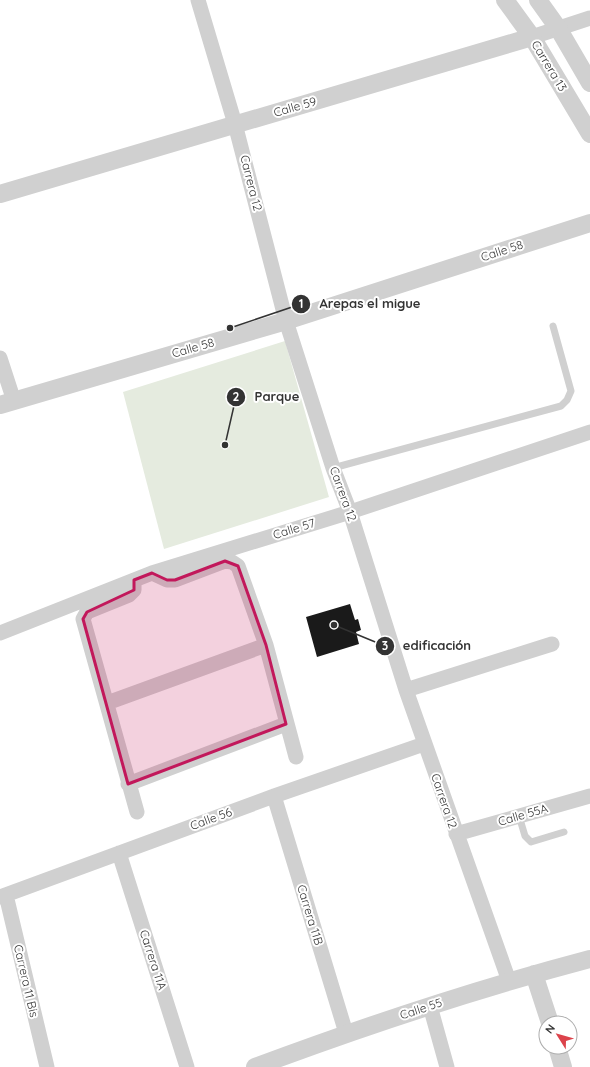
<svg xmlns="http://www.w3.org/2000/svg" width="590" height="1067" viewBox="0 0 590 1067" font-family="Quicksand,sans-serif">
<rect width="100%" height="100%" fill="#fff"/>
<!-- green -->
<path fill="#e5ebdf" d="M285,341L329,497L164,549L123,392Z"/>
<!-- building -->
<path fill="#1a1a1a" d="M350,604L355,620L358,619L361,630L356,632L359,644L317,657L306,617Z"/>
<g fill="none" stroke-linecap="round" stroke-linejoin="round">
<!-- service -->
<path stroke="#d0d0d0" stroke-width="7" d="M333,468L561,406L567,400L571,391L553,326
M519,816L525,836L531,842L564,832"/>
<!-- minor -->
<path stroke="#d0d0d0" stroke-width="15" d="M198,0L235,124L286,321L333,468L350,512L406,690L509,981
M532,37L590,18
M0,358L14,401
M152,573L167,580H175L225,561L232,562L238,566L266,645L296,757
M134,580V590L129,595L87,612L83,619L137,812
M0,633L152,573L350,512L590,432
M406,690L552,644
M107,703L266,645
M128,784L286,724
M274,796L346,1033
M456,834L590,796
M119,853L187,1067
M6,895L47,1067
M0,897L274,796L424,744
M430,1006L447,1067"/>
<!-- tertiary -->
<path stroke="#d0d0d0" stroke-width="18" d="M505,0L532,37L590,134
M538,0L558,28L590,83
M0,194L532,37
M0,405L286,321L590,223
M534,974L550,1023
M557,1047L563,1067
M255,1067C365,1026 476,989 590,959"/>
</g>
<!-- marked area -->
<path fill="#c2185b" fill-opacity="0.2" stroke="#c2185b" stroke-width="3" stroke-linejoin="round" d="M225,561L238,566L266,645L286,724L128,784L83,619L87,612L134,590V580L152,573L167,580H175Z"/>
<g text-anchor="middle" stroke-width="4" stroke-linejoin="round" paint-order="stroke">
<!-- street labels -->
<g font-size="12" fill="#333" stroke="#fff">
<text transform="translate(549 66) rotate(59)" y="4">Carrera 13</text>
<text transform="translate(295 107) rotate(-16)" y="4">Calle 59</text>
<text transform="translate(251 183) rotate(76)" y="4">Carrera 12</text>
<text transform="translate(502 251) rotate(-18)" y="4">Calle 58</text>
<text transform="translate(193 348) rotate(-16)" y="4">Calle 58</text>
<text transform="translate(343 494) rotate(70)" y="4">Carrera 12</text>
<text transform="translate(294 529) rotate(-17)" y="4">Calle 57</text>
<text transform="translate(444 801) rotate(71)" y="4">Carrera 12</text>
<text transform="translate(523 815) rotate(-16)" y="4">Calle 55A</text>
<text transform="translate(211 819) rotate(-20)" y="4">Calle 56</text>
<text transform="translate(310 915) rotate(73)" y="4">Carrera 11B</text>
<text transform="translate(153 960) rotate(72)" y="4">Carrera 11A</text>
<text transform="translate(26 981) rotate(77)" y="4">Carrera 11 Bis</text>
<text transform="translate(421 1009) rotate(-18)" y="4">Calle 55</text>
</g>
</g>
<!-- callouts -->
<path fill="none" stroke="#333" stroke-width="1.5" d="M230 328L301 304M225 445L236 397M334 625L385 646"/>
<g fill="#333" stroke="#fff" stroke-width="1.5">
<circle cx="230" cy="328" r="4"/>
<circle cx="225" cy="445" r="4"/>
<circle cx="334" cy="625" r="4"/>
<circle cx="301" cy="304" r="10"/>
<circle cx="236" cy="397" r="10"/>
<circle cx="385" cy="646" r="10"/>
</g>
<g font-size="12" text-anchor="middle" font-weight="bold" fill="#fff">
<text x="301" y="308">1</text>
<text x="236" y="401">2</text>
<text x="385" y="650">3</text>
</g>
<g font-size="13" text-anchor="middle" font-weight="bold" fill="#333" stroke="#fff" stroke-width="4" stroke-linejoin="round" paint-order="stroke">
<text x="370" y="308">Arepas el migue</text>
<text x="277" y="401">Parque</text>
<text x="437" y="650">edificación</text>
</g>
<!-- north arrow -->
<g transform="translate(558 1035) rotate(307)"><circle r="19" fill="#ffffff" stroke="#adadad"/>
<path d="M0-3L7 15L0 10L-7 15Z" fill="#dc434b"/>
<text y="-6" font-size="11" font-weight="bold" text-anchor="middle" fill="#333333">N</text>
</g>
</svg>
